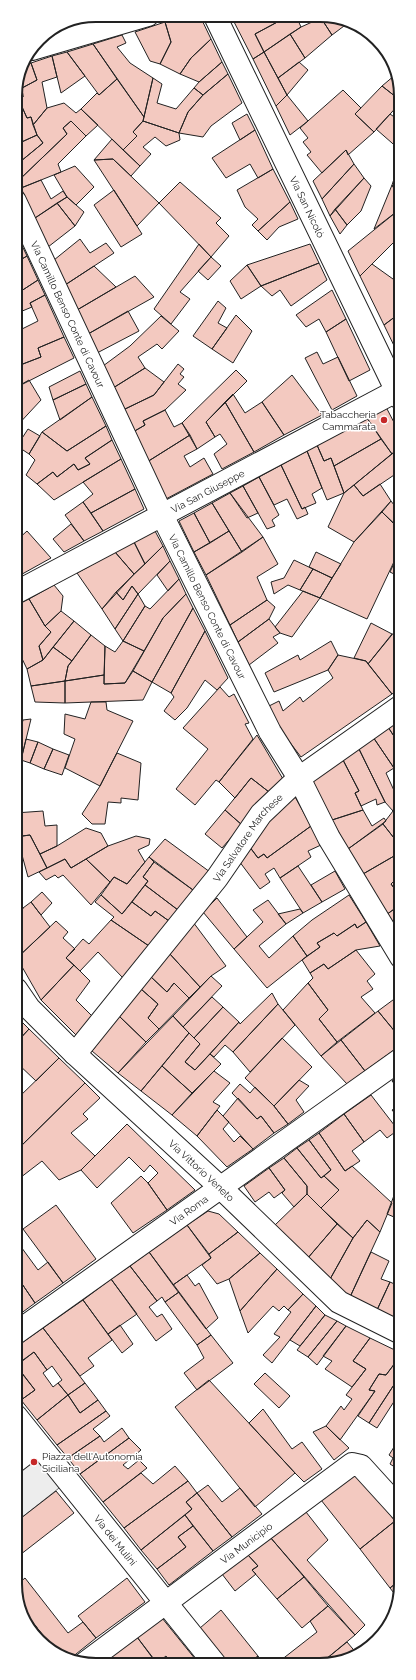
<svg xmlns="http://www.w3.org/2000/svg" width="416" height="1680" viewBox="0 0 416 1680" font-family="Raleway,sans-serif">
<rect width="100%" height="100%" fill="#fff"/>
<!-- parking -->
<path fill="#ededed" stroke="#6f6f6f" d="M16,1416L68,1481L16,1522Z"/>
<!-- building -->
<path fill="#f3c9c0" stroke="#222" d="M96,15H106L65,26L63,23Z
M187,16H200L211,39L191,58L180,74L160,64L171,42L165,22Z
M231,16H283V19L255,34L264,52L253,59Z
M283,16H296L301,27L264,52L255,34L283,19Z
M325,17H336L348,23L332,35L321,18Z
M321,18L332,35L305,58L290,34L301,27Z
M165,22L171,42L160,64L150,61L135,32Z
M290,34L305,58L278,78L264,52Z
M122,35L126,43L117,47L130,63L153,78L144,117L93,44Z
M211,39L222,62L199,82L180,74L191,58Z
M93,44L117,79L99,95L67,52Z
M67,52L85,76L61,93L52,56Z
M264,52L287,95L276,106L253,59Z
M52,56L57,77L42,82L47,108L33,125L31,117L27,118L18,98L23,97L22,88L37,80L31,63Z
M222,62L228,74L203,95L194,88L199,82Z
M299,62L308,70L287,95L278,78Z
M31,63L37,80L22,88L23,97L18,98L27,118L31,117L37,135L15,145V91L22,65Z
M228,74L242,103L211,126L203,137L179,133L188,112L203,95Z
M395,75L400,86V96L396,97L382,86Z
M153,78L162,84L157,103L176,109L194,88L203,95L188,112L179,133L143,121Z
M117,79L144,117L143,121L133,132L137,136L123,150L81,109L97,93L99,95Z
M382,86L396,97L400,96V103L374,132L355,114Z
M343,90L361,108L355,114L374,132L348,155L346,150L322,173L307,155L311,152L303,142L308,138L300,128Z
M287,95L308,121L290,135L276,106Z
M64,103L76,113L81,109L98,125L86,136L71,121L63,128L67,134L18,181L15,176V166L43,143L37,135L33,125L47,108Z
M247,114L255,130L240,140L232,123Z
M390,114L400,121V150L376,129Z
M71,121L86,136L58,164L61,172L21,188L18,181L67,134L63,128Z
M143,121L179,133L180,140L166,146L155,137L143,147L151,154L140,166L123,150L137,136L133,132Z
M255,130L273,169L258,178L250,164L226,178L212,158Z
M37,135L43,143L15,166V145Z
M112,139L140,166L131,176L113,159L94,160Z
M346,150L354,164L322,199L313,181Z
M113,159L159,203L137,226L94,160Z
M354,164L364,178L330,216L322,199Z
M75,166L94,187L76,205L67,197L54,175Z
M398,167L400,168V199L392,185Z
M273,169L290,202L258,231L252,225L258,219L245,207L237,190Z
M364,178L371,186L361,211L347,225L335,209Z
M41,180L51,199L63,191L67,197L35,218L21,188Z
M180,182L221,218L216,223L229,236L211,257L159,203Z
M392,185L400,199V209L374,229Z
M114,190L142,234L121,247L94,205Z
M67,197L84,212L75,226L57,203Z
M290,202L298,219L279,227L267,240L258,231Z
M57,203L75,226L48,247L35,218Z
M335,209L347,225L340,234L330,216Z
M400,209V236L360,276L348,251Z
M15,231L27,256L15,263Z
M80,239L90,253L106,243L114,253L65,285L54,260Z
M199,244L211,257L180,292L190,299L171,324L154,309Z
M310,244L319,263L261,286L247,265Z
M27,256L38,280L15,295V263Z
M211,257L221,266L208,280L198,271Z
M319,263L327,280L291,306L280,290L272,296L261,286Z
M372,264L400,284V313L384,325L360,276Z
M247,265L261,286L241,299L230,281Z
M94,266L116,287L77,310L65,285Z
M135,276L154,297L88,334L77,310Z
M38,280L45,295L30,303L32,307L15,314V295Z
M332,290L346,319L326,332L319,319L306,327L296,315Z
M45,295L64,337L38,348L41,357L15,367V330L16,332L38,321L30,303Z
M218,301L226,308L218,323L227,328L212,349L193,336Z
M128,311L139,331L97,353L88,334Z
M400,313V358L384,325Z
M236,315L252,331L233,363L212,349Z
M161,316L179,331L162,349L157,344L138,357L145,368L113,388L103,366L130,346Z
M346,319L370,370L349,381L326,332Z
M64,337L74,358L15,388V367L41,357L38,348Z
M317,352L323,364L338,357L357,396L332,410L305,358Z
M178,364L184,369L180,374L184,377L178,384L186,390L165,410L143,421L145,425L133,432L123,410L154,395Z
M145,368L164,382L154,395L123,410L113,388Z
M236,370L247,381L206,422L215,437L197,449L182,423Z
M80,371L86,384L53,400L49,387Z
M292,375L322,415L284,435L262,402Z
M29,380L41,400L15,428V388Z
M86,384L92,397L60,420L53,400Z
M233,394L245,413L262,402L284,435L254,452L225,402Z
M92,397L106,426L67,451L42,432Z
M225,402L254,452L222,469L214,454L227,444L220,434L215,437L206,422Z
M386,407L400,434V447L392,454L367,418Z
M165,410L174,427L182,423L190,435L147,462L133,432L145,425L143,421Z
M367,418L381,439L334,466L331,458L324,461L317,445Z
M106,426L112,440L85,458L90,464L78,470L74,464L57,477L53,472L37,484L26,475L35,460L29,454L42,432L67,451Z
M28,429L40,436L29,454L17,446Z
M190,435L197,449L184,456L190,467L204,458L213,474L164,500L147,462Z
M381,439L392,454L344,493L334,466Z
M112,440L121,459L54,500L37,484L53,472L57,477L74,464L78,470L90,464L85,458Z
M317,445L324,461L331,458L344,493L327,500L307,451Z
M400,447V471L363,496L354,485Z
M307,451L322,488L312,494L316,503L302,509L281,465Z
M121,459L135,489L91,513L83,502L93,494L83,482Z
M281,465L302,509L305,507L308,514L297,519L287,499L274,505L259,477Z
M259,477L279,515L272,520L275,526L267,529L243,486Z
M380,484L391,501L354,542L328,527L344,493L354,485L363,496Z
M243,486L258,513L247,518L230,493Z
M135,489L144,509L103,531L91,513Z
M230,493L263,537L242,552L212,503Z
M391,501L394,505L400,502L399,528L382,512Z
M83,502L103,531L84,541L65,515Z
M212,503L229,531L210,543L194,513Z
M382,512L400,530V549L367,619L320,598L354,542Z
M194,513L210,543L194,552L179,521Z
M71,524L84,541L64,552L53,539Z
M27,531L51,558L15,578V542Z
M155,531L163,546L145,564L134,542Z
M229,531L242,552L206,575L194,552Z
M263,537L278,564L257,577L267,600L230,625L206,575Z
M134,542L145,564L134,574L115,552Z
M163,546L170,561L138,594L132,586L123,600L116,592Z
M115,552L134,574L102,609L77,573Z
M316,552L341,564L332,578L309,567Z
M397,557L400,558V577L390,572Z
M294,560L313,569L300,590L288,585L274,594L271,582L284,578Z
M170,561L179,579L168,591L157,575Z
M313,569L332,578L320,598L300,590Z
M179,579L186,594L163,618L144,651L123,641L145,606L150,609Z
M54,585L63,596L61,611L45,626L29,599Z
M132,586L138,594L115,629L102,609L116,592L123,600Z
M303,591L320,598L292,637L280,633L275,627Z
M138,594L145,606L123,641L115,629Z
M186,594L193,608L152,682L133,671L163,618Z
M29,599L45,626L51,632L39,646L43,660L27,669L15,644V606Z
M267,600L275,607L269,619L238,642L230,625Z
M193,608L205,631L171,693L152,682Z
M61,611L74,621L43,660L39,646L51,632L45,626Z
M269,619L280,633L273,637L278,643L249,665L238,642Z
M74,621L91,635L72,661L53,647Z
M371,623L392,634L368,664L366,661L354,658Z
M400,625V688L392,694L368,664Z
M205,631L228,678L217,690L205,680L187,708L175,720L164,711L174,697L171,693Z
M91,635L105,646L104,675L65,681L68,666Z
M123,641L144,651L125,683L104,684L105,646L115,652Z
M331,641L338,655L328,670L274,692L265,673L298,655L300,660Z
M53,647L72,661L68,666L65,681L31,686L27,669L43,660Z
M338,655L366,661L392,694L301,757L282,732L269,706L279,701L283,711L300,697L303,702L333,678L328,670Z
M133,671L152,682L143,700L65,703V681L104,675V684L125,683Z
M65,681V703L35,702L31,686Z
M220,687L229,697L234,694L249,723L245,724L253,739L219,782L216,780L195,805L176,789L208,749L183,728Z
M91,702H106L107,710L133,721L100,786L65,768L75,739L64,734L65,714L85,719Z
M401,718V747L388,727Z
M31,719L21,760L15,758V736H19L23,720Z
M388,727L401,747V762L394,768L373,737Z
M257,735L283,779L269,792L251,778L235,798L219,782Z
M373,737L394,768L386,773L397,797L393,811L385,802L358,747Z
M26,739L38,742L30,763L21,760Z
M38,742L53,749L44,769L30,763Z
M358,747L385,802L377,805L376,799L361,806L355,793L359,791L342,758Z
M53,749L69,755L62,775L44,769Z
M117,753L141,763L138,800L121,798V803L108,802L105,824H92L82,814L100,786Z
M342,758L359,791L355,793L363,810L332,820L309,781Z
M251,778L269,792L242,825L225,810Z
M294,795L311,826L267,858L264,854L258,858L249,846L269,816Z
M397,797L401,798V847L383,824L393,811Z
M225,810L242,825L222,848L205,834Z
M363,810L372,826L384,818L386,821L348,849L332,820Z
M43,811L45,826L57,825V846L40,854L30,835L15,837V813Z
M383,824L401,847V852L363,874L348,849Z
M311,826L321,845L308,851L311,857L280,878L274,868L265,874L270,882L260,889L239,861L249,846L258,858L264,854L267,858Z
M86,828L101,833L108,846L71,868L65,859L47,868L40,854L57,846Z
M30,835L47,868L28,877L22,855L15,856V837Z
M136,836L150,839L149,845L138,850L145,862L127,884L114,877L110,882L86,859L108,846Z
M165,839L210,872L193,890L149,857Z
M401,852V870L394,875L397,878L391,884L401,897V904L386,915L363,874Z
M149,857L154,862L143,877L148,881L122,914L101,895L114,877L127,884Z
M65,859L71,868L86,859L110,882L91,905L63,875L58,878L55,875L46,880L39,872Z
M154,862L193,890L178,910L145,885L148,881L143,877Z
M298,866L322,902L303,913L280,878Z
M335,871L345,889L322,902L311,885Z
M397,878L401,882V897L391,884Z
M15,884H17L23,909L15,914Z
M145,885L178,910L169,921L155,911L151,916L132,902Z
M42,892L52,903L41,915L31,902Z
M101,895L122,914L132,902L151,916L155,911L169,921L149,946L111,920L114,917L95,902Z
M349,895L366,922L357,928L355,924L337,936L334,933L317,943L320,947L307,956L293,936L312,920Z
M217,898L247,937L234,949L203,912Z
M268,900L286,924L259,946L269,958L293,936L307,956L267,988L234,949L263,922L253,910Z
M31,902L50,927L17,958L15,914Z
M401,904V940L386,915Z
M300,909L303,913L286,924L278,914Z
M111,920L149,946L123,978L98,952L80,971L66,958L83,939L89,944Z
M56,921L68,932L63,938L75,949L66,958L74,965L41,1000L17,958Z
M193,922L226,966L211,976L200,987L169,953Z
M366,922L380,946L356,950L328,969L324,964L310,973L302,960L320,947L317,943L334,933L337,936L355,924L357,928Z
M356,950L375,974L367,981L373,989L361,997L375,1013L337,1042L319,1019L328,1010L308,983L313,978L310,973L324,964L328,969Z
M169,953L200,987L189,998L174,983L167,992L150,976Z
M74,965L90,981L76,1000L92,1016L76,1035L41,1000Z
M150,976L167,992L174,983L189,998L159,1029L148,1018L158,1004L141,989Z
M211,976L222,986L183,1027L173,1016Z
M308,983L328,1010L319,1019L337,1042L321,1056L283,1010Z
M141,989L158,1004L148,1018L159,1029L146,1042L119,1016Z
M272,993L278,1004L233,1052L225,1045L214,1057L210,1054L239,1022L240,1024Z
M401,994V1039L378,1011Z
M212,997L223,1007L194,1038L183,1027Z
M278,1004L295,1025L250,1072L233,1052Z
M223,1007L239,1022L195,1070L185,1062L200,1044L194,1038Z
M378,1011L401,1039V1045L365,1071L341,1040Z
M16,1016L29,1029L16,1043Z
M119,1016L146,1042L118,1073L92,1051Z
M173,1016L189,1033L141,1091L118,1073Z
M29,1029L59,1058L36,1081L16,1062V1043Z
M189,1033L200,1044L185,1062L195,1070L210,1054L221,1064L192,1093L162,1066Z
M282,1038L312,1067L274,1106L245,1078Z
M341,1040L365,1071L347,1084L321,1056Z
M59,1058L85,1083L16,1151V1100Z
M162,1066L192,1093L172,1115L141,1091Z
M214,1071L230,1083L213,1102L220,1106L197,1136L172,1115Z
M401,1074V1092L392,1081Z
M299,1080L309,1086L296,1100L304,1112L288,1124L274,1106Z
M85,1083L100,1098L83,1114L88,1119L71,1133L95,1156L81,1170L59,1180L42,1161L16,1181V1151Z
M240,1084L250,1093L255,1087L274,1106L288,1124L274,1133L261,1116L257,1119L232,1093Z
M371,1095L398,1130L387,1138L380,1130L364,1142L344,1114Z
M238,1098L257,1119L261,1116L274,1133L253,1149L223,1116Z
M401,1104V1121L392,1110Z
M217,1110L229,1122L223,1129L234,1142L240,1136L253,1149L227,1167L197,1136Z
M344,1114L364,1142L352,1151L360,1161L345,1171L319,1133Z
M127,1124L195,1190L167,1210L148,1183L158,1173L150,1165L144,1172L129,1157L97,1188L81,1170Z
M319,1133L345,1171L352,1166L392,1203L380,1232L367,1220L353,1238L321,1208L339,1190L324,1176L331,1170L309,1140Z
M309,1140L331,1170L321,1178L297,1148Z
M297,1148L321,1178L324,1176L339,1190L321,1208L307,1194V1186L284,1158Z
M284,1158L307,1186V1194L294,1207L282,1193L285,1190L269,1168Z
M269,1168L285,1190L274,1198L269,1192L255,1202L244,1186Z
M141,1176L148,1183L167,1210L133,1233L111,1203Z
M401,1177V1220L387,1214Z
M307,1194L337,1224L307,1259L274,1226Z
M56,1205L96,1259L63,1283L23,1229Z
M208,1211L219,1214L238,1232L209,1254L187,1225Z
M367,1220L380,1232L350,1297L329,1281L353,1238Z
M337,1224L353,1238L329,1281L307,1259Z
M187,1225L211,1258L173,1285L149,1252Z
M238,1232L260,1253L229,1279L217,1284L202,1265L211,1258L209,1254Z
M16,1240L38,1270L48,1262L63,1283L35,1303L16,1275Z
M149,1252L179,1292L165,1302L162,1297L157,1301L130,1266Z
M371,1252L389,1261L381,1279L390,1282L377,1310L350,1297Z
M260,1253L277,1269L240,1311L229,1279Z
M130,1266L157,1301L149,1307L157,1317L162,1314L172,1329L156,1341L111,1279Z
M277,1269L303,1294L288,1310L284,1306L279,1311L273,1306L248,1333L240,1311Z
M16,1275L35,1303L16,1317Z
M187,1275L195,1286L199,1283L218,1318L206,1329L173,1285Z
M111,1279L137,1314L108,1334L83,1300Z
M390,1282L401,1287V1322L377,1310Z
M179,1292L211,1335L197,1345L165,1302Z
M303,1294L316,1306L272,1363L263,1355L280,1337L274,1334L291,1312L288,1310Z
M83,1300L112,1340L88,1358L94,1366L80,1376L43,1328Z
M316,1306L325,1315L300,1346L290,1340Z
M325,1315L337,1321L308,1357L297,1350Z
M337,1321L346,1326L317,1365L308,1357Z
M120,1325L133,1344L122,1353L108,1334Z
M346,1326L370,1338L353,1361L366,1369L352,1387L325,1369L332,1361L323,1356Z
M43,1328L85,1383L68,1395L58,1383L62,1380L52,1366L47,1370L34,1352L16,1365V1347Z
M211,1335L233,1363L197,1390L184,1373L204,1358L197,1345Z
M370,1338L401,1353V1355L386,1375L379,1374L369,1390L375,1391L340,1440L326,1426L341,1406L344,1410L352,1399L346,1395L366,1369L353,1361Z
M34,1352L47,1370L43,1373L53,1387L58,1383L68,1395L37,1420L21,1400L35,1390L16,1366Z
M401,1355V1374L369,1423L358,1416L375,1391L369,1390L379,1374L386,1375Z
M16,1365L35,1390L21,1400L16,1393Z
M265,1373L290,1396L279,1408L254,1384Z
M401,1374V1404L395,1400L377,1428L369,1423Z
M209,1380L295,1473L255,1507L175,1407Z
M85,1383L98,1400L80,1413L68,1395Z
M68,1395L80,1413L98,1400L106,1411L57,1445L37,1420Z
M263,1409L292,1449L302,1442L322,1469L304,1482L295,1473L249,1423Z
M106,1411L110,1416L93,1429L100,1436L68,1458L57,1445Z
M326,1426L349,1448L334,1460L313,1432Z
M122,1428L129,1438L80,1474L68,1458L100,1436L104,1442Z
M129,1438L141,1450L123,1465L128,1469L139,1460L147,1468L103,1502L80,1474Z
M399,1439L401,1440V1471L390,1464L393,1458L389,1455Z
M175,1466L188,1481L124,1528L103,1502L141,1473L153,1484Z
M356,1472L395,1521L360,1549L321,1500Z
M188,1481L197,1493L186,1502L192,1509L141,1550L124,1528Z
M208,1485L222,1502L240,1488L262,1514L232,1537L197,1493Z
M56,1491L74,1513L16,1558V1522Z
M197,1493L232,1537L213,1551L185,1515L192,1509L186,1502Z
M306,1512L328,1540L307,1560L365,1625L355,1635L270,1537Z
M185,1515L193,1526L178,1537L186,1547L157,1569L141,1550Z
M395,1521L401,1529V1579L390,1588L360,1549Z
M193,1526L213,1551L169,1585L157,1569L186,1547L178,1537Z
M270,1537L304,1577L277,1599L252,1570L258,1566L248,1555Z
M248,1555L258,1566L252,1570L256,1574L235,1591L222,1574Z
M304,1577L328,1606L302,1628L277,1599Z
M25,1578L68,1633L83,1622L96,1638L71,1658L52,1647L23,1610L16,1594V1579L19,1583Z
M127,1578L145,1602L96,1638L78,1616Z
M401,1579V1589L397,1597L390,1588Z
M328,1606L355,1635L320,1664H276L317,1632L310,1621Z
M23,1610L52,1647L35,1637Z
M221,1610L258,1656L248,1664H229L200,1628Z
M162,1618L196,1660L191,1664H172L166,1656L157,1663L137,1637Z
M137,1637L157,1664H114L110,1658Z
M347,1642L358,1655L330,1664H320Z
M258,1656L264,1664H248Z"/>
<g fill="none" stroke-linecap="round" stroke-linejoin="round">
<!-- street casing -->
<g stroke="#222" stroke-width="24">
<g id="street">
<path d="M32,49L148,15"/>
<path id="s1" d="M15,201L162,515L270,732L299,778L329,838L401,957"/>
<path id="s2" d="M75,1054L217,878L261,814L299,778L401,706"/>
<path d="M16,1461L38,1444"/>
</g>
</g>
<!-- secondary casing -->
<g stroke="#222" stroke-width="24">
<g id="secondary">
<path id="s3" d="M215,16L400,398"/>
<path id="s4" d="M15,593L400,389"/>
<path id="s5" d="M16,989L29,1008L75,1054L220,1187L339,1302L401,1333"/>
<path id="s6" d="M16,1333L401,1059"/>
<path id="s7" d="M16,1416L215,1664"/>
<path id="s8" d="M85,1663L352,1464L361,1466L401,1510"/>
</g>
</g>
<!-- street -->
<use href="#street" stroke="#fff" stroke-width="22"/>
<!-- secondary -->
<use href="#secondary" stroke="#fff" stroke-width="22"/>
</g>
<!-- markers -->
<g fill="#c62828" stroke="#fff" stroke-width="1.5">
<circle cx="384" cy="420" r="4"/>
<circle cx="34" cy="1462" r="4"/>
</g>
<g text-anchor="middle" stroke-width="3" stroke-linejoin="round" paint-order="stroke">
<!-- street labels -->
<g font-size="10" fill="#222" stroke="#fff">
<text dy="4" stroke="none"><textPath href="#s3" startOffset="212">Via San Nicolò</textPath></text>
<text dy="4" stroke="none"><textPath href="#s1" startOffset="125">Via Camillo Benso Conte di Cavour</textPath></text>
<text dy="4" stroke="none"><textPath href="#s4" startOffset="218">Via San Giuseppe</textPath></text>
<text dy="4" stroke="none"><textPath href="#s1" startOffset="449">Via Camillo Benso Conte di Cavour</textPath></text>
<text dy="4" stroke="none"><textPath href="#s2" startOffset="277">Via Salvatore Marchese</textPath></text>
<text dy="4" stroke="none"><textPath href="#s5" startOffset="260">Via Vittorio Veneto</textPath></text>
<text dy="4" stroke="none"><textPath href="#s6" startOffset="212">Via Roma</textPath></text>
<text dy="4" stroke="none"><textPath href="#s7" startOffset="159">Via dei Mulini</textPath></text>
<text dy="4" stroke="none"><textPath href="#s8" startOffset="201">Via Municipio</textPath></text>
</g>
<!-- poi labels -->
<g font-size="10" fill="#222" stroke="#fff" text-anchor="end">
<text x="376" y="418">Tabaccheria<tspan x="376" dy="12">Cammarata</tspan></text>
<text x="42" y="1460" text-anchor="start">Piazza dell'Autonomia<tspan x="42" dy="12">Siciliana</tspan></text>
</g>
</g>
<!-- crop -->
<path d="M0 0H416V1680H0ZM96 22H320A74 74 0 0 1 394 96V1584A74 74 0 0 1 320 1658H96A74 74 0 0 1 22 1584V96A74 74 0 0 1 96 22Z" fill="#fff" fill-rule="evenodd"/>
<path fill="none" stroke="#222" stroke-width="2" d="M96 22H320A74 74 0 0 1 394 96V1584A74 74 0 0 1 320 1658H96A74 74 0 0 1 22 1584V96A74 74 0 0 1 96 22Z"/>
</svg>
